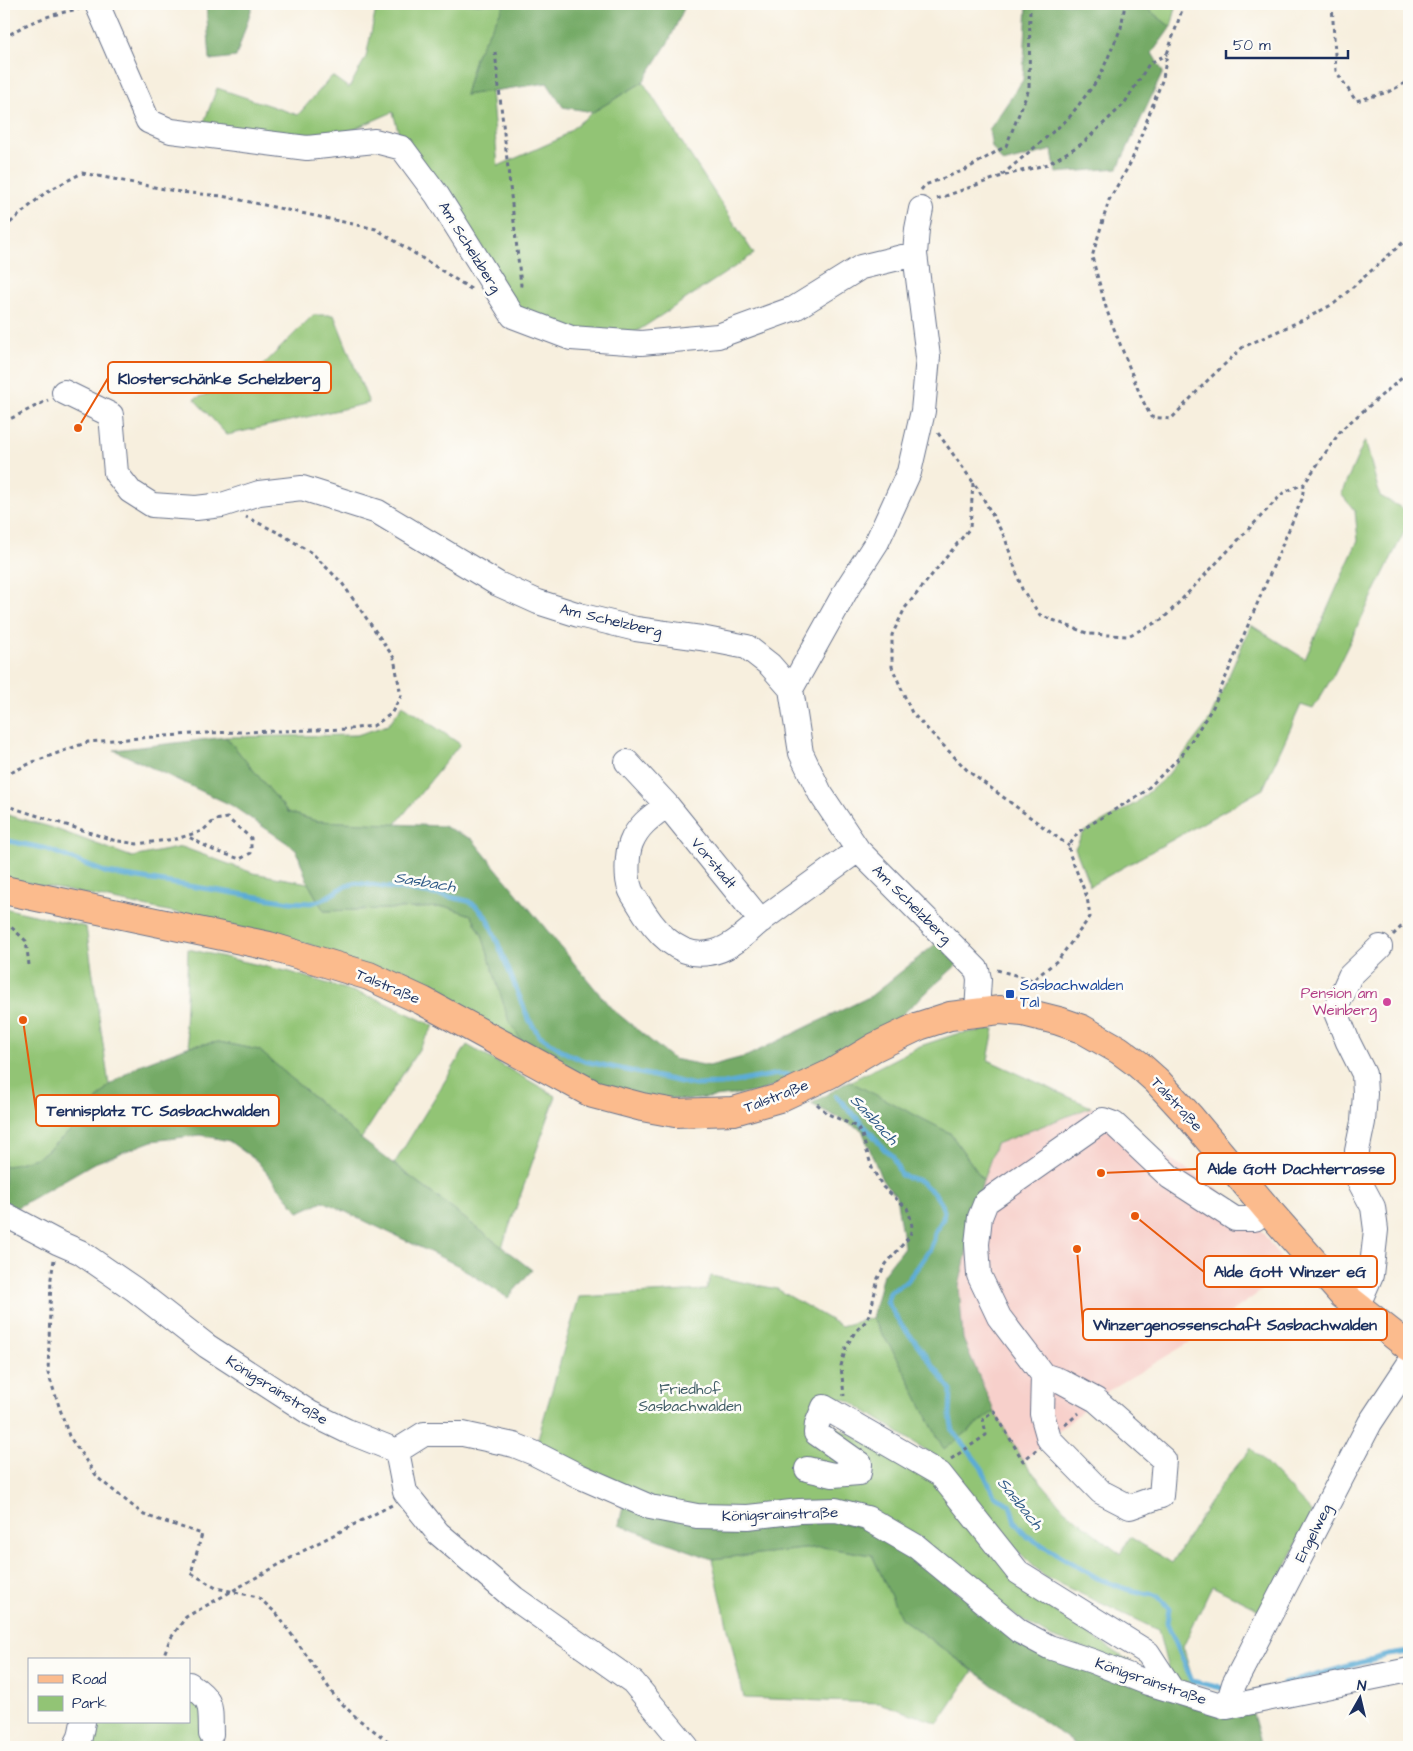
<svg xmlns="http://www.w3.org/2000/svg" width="1413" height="1751" viewBox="0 0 1413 1751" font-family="'Architects Daughter',sans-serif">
<rect width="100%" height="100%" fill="#fdfcf7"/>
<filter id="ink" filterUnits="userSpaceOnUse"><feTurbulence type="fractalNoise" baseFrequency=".02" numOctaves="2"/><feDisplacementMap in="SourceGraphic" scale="10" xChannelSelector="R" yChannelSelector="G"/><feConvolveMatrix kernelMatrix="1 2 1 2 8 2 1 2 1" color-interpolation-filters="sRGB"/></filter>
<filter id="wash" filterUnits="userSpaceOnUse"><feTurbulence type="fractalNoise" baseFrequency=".0096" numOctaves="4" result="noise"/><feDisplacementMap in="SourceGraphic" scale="20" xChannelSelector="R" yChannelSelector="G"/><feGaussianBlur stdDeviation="1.12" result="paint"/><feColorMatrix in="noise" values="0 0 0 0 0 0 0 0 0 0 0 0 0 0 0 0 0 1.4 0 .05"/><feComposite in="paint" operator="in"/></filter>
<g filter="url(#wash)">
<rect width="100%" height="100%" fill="#f7efde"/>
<!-- built -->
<path fill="#f7d0cb" d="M1091,1107L1246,1208L1289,1271L1187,1344L1101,1395L1023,1461L994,1411L963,1339L959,1286L983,1180L996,1144Z"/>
<!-- green -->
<path fill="#92c475" stroke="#567a6a" d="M377,4H505L476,55L465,95L491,91L498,166L559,139L593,112L643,82L754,254L633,334L574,330L532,316L508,299L400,138L393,112L333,138L296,139L203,125L217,88L298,115L332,76L349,88L366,57Z
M1141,4H1177L1171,27Z
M313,315H334L369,403L227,435L194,399L249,379Z
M1365,440L1380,496L1409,512V522L1333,676L1313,709L1301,705L1263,789L1090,886L1075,848L1083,833L1136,803L1167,776L1209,721L1251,625L1305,659L1358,540L1355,511L1341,494Z
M403,705L460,744L395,825L316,821L288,812L226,737L357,735L388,725Z
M4,814L50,827L132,857L182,847L253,873L308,883L324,911L447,907L471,915L482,935L526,1047L311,945L193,916L4,878Z
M4,908L86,927L109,1085L74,1128L39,1157L4,1167Z
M188,949L290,972L377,999L434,1026L361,1139L259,1050L219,1042L190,1046L185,1027Z
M994,1029L988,1060L1091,1107L996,1144L983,1180L950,1133L849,1082L920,1046L956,1034Z
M467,1045L556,1096L502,1247L394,1164Z
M711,1276L777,1289L841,1326L872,1318L898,1359L944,1449L994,1411L1023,1461L1064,1509L1120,1554L1130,1537L1172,1563L1219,1488L1251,1448L1312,1512L1264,1612L1212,1586L1183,1647L1196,1691L1170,1677L1158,1630L1045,1577L980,1515L943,1461L850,1401L823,1393L814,1415L938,1480L979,1534L1032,1596L1138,1667L1052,1638L1005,1609L912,1533L701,1508L654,1499L536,1445L579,1297L706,1290Z
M822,1547L872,1555L901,1618L973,1671L938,1723L879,1703L744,1698L712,1559Z
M189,1689L207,1710L206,1747H83L89,1722H189Z"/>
<!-- forest -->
<path fill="#75aa66" stroke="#486c62" d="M206,4H253L236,57L210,60Z
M505,4H686L669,41L643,82L593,112L563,107L547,83L465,95L476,55Z
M1027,4H1141L1171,27L1152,53L1163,72L1118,168L1056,173L1052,150L1003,163L992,147L989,130L1023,80Z
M226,737L288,812L316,821L443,826L472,839L611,1008L673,1059L709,1066L747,1056L871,996L938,942L960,962L884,1031L816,1070L758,1092L689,1100L637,1097L597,1086L526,1047L509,1022L482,935L471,915L447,907L324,911L308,883L296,849L231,805L114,750Z
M219,1042L259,1050L361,1139L532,1270L508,1298L459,1266L323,1201L299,1212L257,1161L229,1141L200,1135L152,1141L92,1164L16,1208L4,1201V1167L39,1157L74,1128L109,1085L139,1065L190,1046Z
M849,1081L950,1133L983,1180L959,1286L963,1339L994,1411L944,1450L898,1359L872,1318L883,1274L904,1247L896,1196L882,1180L862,1130L811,1104Z
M624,1501L819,1517L880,1532L1021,1640L1237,1716L1253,1714L1262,1747H1079L901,1618L872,1555L822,1547L712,1559L619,1525Z"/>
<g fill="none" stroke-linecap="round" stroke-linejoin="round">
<!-- stream -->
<path stroke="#5bacd6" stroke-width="5" d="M4,840L47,849L107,873L290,902L312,903L324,899L345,886L357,883L446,896L468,901L476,906L488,919L528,1018L539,1035L566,1053L584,1061L695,1085L724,1084L778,1074L790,1075
M836,1096L870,1132L885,1150L892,1155L901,1175L920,1181L935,1194L941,1203L944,1211L943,1219L935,1232L934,1240L929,1251L920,1264L907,1281L890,1292L887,1302L902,1326L914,1340L951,1390L950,1417L953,1431L981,1467L994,1495L1010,1505L1015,1522L1027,1536L1099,1579L1126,1589L1158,1596L1169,1608L1167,1623L1192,1681L1225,1689
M1284,1684L1388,1655L1409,1652"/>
</g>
</g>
<g filter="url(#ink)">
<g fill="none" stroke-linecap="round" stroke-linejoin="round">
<!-- minor casing -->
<g stroke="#68728b" stroke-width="26">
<path id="minor" d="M97,4L148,121L171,131L307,148L375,141L402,148L437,195L513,316L571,338L641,343L718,336L795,308L861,267L915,254
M64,392L111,415L116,473L130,491L152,505L196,508L222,505L259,493L302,488L378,512L498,584L538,602L579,615L636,629L701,638L747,647L770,665L791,689L801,753L820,793L858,850L977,970L979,979L977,1012
M791,689L848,587L877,542L909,472L923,411L928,357L915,254L917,229L921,209
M627,762L667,805
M761,921L667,805C652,816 638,825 631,843C627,853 626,878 630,888C631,893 635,897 637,901C652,927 676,959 709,953C731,950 746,932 763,919C794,896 826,873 858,850
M4,1214L57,1242L80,1252L134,1289L207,1346L310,1413L347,1431L397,1451
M1357,1307L1371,1275L1376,1230L1373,1207L1357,1177V1151L1363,1122L1365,1094L1364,1074L1348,1042L1335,1010L1350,976L1380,947
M1043,1375L1061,1381L1096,1400L1164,1460L1161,1496L1130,1507L1101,1492L1049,1439L1042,1414L1043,1375L999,1317L979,1275L977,1244L980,1217L986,1202L1103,1120L1114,1124L1170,1177L1235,1219H1255L1267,1209
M397,1451L424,1434H463L514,1445L534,1453L579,1476L650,1507L697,1516L748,1517L800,1511L836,1510L867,1518L917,1547L1019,1631L1049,1647L1092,1661L1148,1683L1227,1707L1409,1670
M397,1451L405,1492L438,1533L514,1598L633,1682L687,1747
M807,1469L833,1475L859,1473L860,1464L816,1433L817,1424L824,1407L940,1474L1018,1572L1148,1653L1172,1690
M189,1684C214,1701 210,1705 211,1734
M1227,1707L1234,1684L1370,1423L1409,1364
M75,1747L80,1737L83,1722"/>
</g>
<!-- major casing -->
<g stroke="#68728b" stroke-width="30">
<path id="major" d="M4,890L269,946L369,976L423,1001L593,1094L642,1107L675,1113L734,1111L779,1098L830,1074L875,1047L919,1026L950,1016L1000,1010L1023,1012L1059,1021L1082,1029L1119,1050L1138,1064L1157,1081L1190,1117L1267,1209L1343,1295L1409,1347"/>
</g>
<!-- path -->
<path stroke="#68728b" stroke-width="3" stroke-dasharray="4 4" stroke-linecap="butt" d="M1184,4L1167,54L1163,78L1131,162L1109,200L1092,257L1107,311L1141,397L1151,417L1171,419L1207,381L1243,347L1307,318L1335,303L1409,237
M1332,4L1336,71L1356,101L1388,92L1409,81
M4,39C24,22 53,14 79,9
M495,52L521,285L520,290
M1002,175L1068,119L1099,78L1121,28L1125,4
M921,190L925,185L965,170L1006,146L1029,89L1030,4
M937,199L999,177L1048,164L1083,143L1124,104L1149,64L1167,54
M4,228L46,192L82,173L180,192L222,196L376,229L474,291
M4,422L48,400
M938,433L978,489L1005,538L1022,589L1040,615L1089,634L1128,636L1163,619L1284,492L1304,484
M973,483L970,528L905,608L892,635V667L912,713L968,771L1069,846
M4,776L33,762L88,742L205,733L350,729L373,726L391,714L401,696L394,658L342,583L313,554L283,535L246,517
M4,805L113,840L137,844L176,839L202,831L215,820L227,818L251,838V853L240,859L213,850L187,836
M4,925L11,927L26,941L29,965
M1393,935L1409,919
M997,970L1033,980L1058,960L1090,917L1087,897L1070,855L1069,846L1078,832L1144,792L1182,755L1213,707L1302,499L1304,484L1342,429L1409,372
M817,1104L828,1114L857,1127L862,1135L872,1168L883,1187L907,1208L911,1219L912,1227L910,1236L886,1264L878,1278L871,1310L866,1321L855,1332L846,1347L841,1366L844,1396
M54,1260L51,1278L48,1373L69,1436L98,1478L144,1515L202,1534L191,1573L216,1588L258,1597L277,1614L317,1670L335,1697L358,1719L396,1747
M1065,1425L1079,1413
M951,1459L986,1435L983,1418L994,1411L1023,1461L1036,1450
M162,1660L170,1639L186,1617L312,1546L392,1505"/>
<!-- minor -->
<use href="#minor" stroke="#fff" stroke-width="24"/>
<!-- major -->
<use href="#major" stroke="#fbbb8d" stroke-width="28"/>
</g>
</g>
<!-- markers -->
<rect fill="#1a4fb4" stroke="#fdfcf7" stroke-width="2" x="1005" y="989" width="10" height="10" rx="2.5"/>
<circle fill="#d1479c" stroke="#fdfcf7" stroke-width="2" cx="1387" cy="1002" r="5"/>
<g text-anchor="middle" stroke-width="5" stroke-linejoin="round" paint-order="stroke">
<!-- street labels -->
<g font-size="15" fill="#1b2f5e" stroke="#fdfcf7">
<text transform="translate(470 247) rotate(58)" y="5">Am Schelzberg</text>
<text transform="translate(611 620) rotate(13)" y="5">Am Schelzberg</text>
<text transform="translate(714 863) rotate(50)" y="5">Vorstadt</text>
<text transform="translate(912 904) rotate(45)" y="5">Am Schelzberg</text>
<text transform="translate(388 986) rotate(23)" y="5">Talstraße</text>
<text transform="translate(776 1096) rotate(-21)" y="5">Talstraße</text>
<text transform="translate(1177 1104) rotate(47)" y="5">Talstraße</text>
<text transform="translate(277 1390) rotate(32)" y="5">Königsrainstraße</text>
<text transform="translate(780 1514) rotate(-2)" y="5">Königsrainstraße</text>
<text transform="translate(1313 1533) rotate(-63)" y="5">Engelweg</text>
<text transform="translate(1151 1681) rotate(19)" y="5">Königsrainstraße</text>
</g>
<!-- transit labels -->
<g font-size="15" fill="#164399" stroke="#fdfcf7" text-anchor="start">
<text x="1020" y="990">Sasbachwalden<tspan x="1020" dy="17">Tal</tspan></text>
</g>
<!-- hotel labels -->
<g font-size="15" fill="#b23c85" stroke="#fdfcf7" text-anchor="end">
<text x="1377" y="998">Pension am<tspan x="1377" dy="17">Weinberg</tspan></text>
</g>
<!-- park labels -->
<g font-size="15" fill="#3f5c65" stroke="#fdfcf7">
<text x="690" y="1394">Friedhof<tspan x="690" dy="17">Sasbachwalden</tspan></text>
</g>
<!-- water labels -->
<g font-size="16" font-style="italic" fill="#315b88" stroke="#fdfcf7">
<text transform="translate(425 881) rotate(9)" y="6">Sasbach</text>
<text transform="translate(875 1119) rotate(47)" y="6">Sasbach</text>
<text transform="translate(1021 1503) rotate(51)" y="6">Sasbach</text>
</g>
</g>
<!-- callouts -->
<path fill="none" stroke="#e8590c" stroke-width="2" d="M78 428L108 378M23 1020L36 1111M1101 1173L1197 1169M1135 1216L1204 1272M1077 1249L1083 1325"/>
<g fill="#e8590c" stroke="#fdfcf7" stroke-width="2">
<circle cx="78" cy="428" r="5"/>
<circle cx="23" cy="1020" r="5"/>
<circle cx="1101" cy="1173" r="5"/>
<circle cx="1135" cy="1216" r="5"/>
<circle cx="1077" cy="1249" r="5"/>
</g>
<g fill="#fdfcf7" stroke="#e8590c" stroke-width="2">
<rect x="108" y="362" width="223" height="31" rx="5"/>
<rect x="36" y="1095" width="243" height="31" rx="5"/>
<rect x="1197" y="1153" width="198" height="31" rx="5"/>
<rect x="1204" y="1256" width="173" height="31" rx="5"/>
<rect x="1083" y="1309" width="304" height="31" rx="5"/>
</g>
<g font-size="16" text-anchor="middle" font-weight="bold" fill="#1b2f5e">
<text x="219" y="384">Klosterschänke Schelzberg</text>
<text x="158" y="1116">Tennisplatz TC Sasbachwalden</text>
<text x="1296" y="1174">Alde Gott Dachterrasse</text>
<text x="1290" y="1277">Alde Gott Winzer eG</text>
<text x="1235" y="1330">Winzergenossenschaft Sasbachwalden</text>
</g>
<!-- margin -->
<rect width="1413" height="1751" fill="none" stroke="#fdfcf7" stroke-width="20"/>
<!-- legend -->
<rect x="28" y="1658" width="162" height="65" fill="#fdfcf7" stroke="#a3aaba"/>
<rect x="38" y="1675" width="25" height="8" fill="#fbbb8d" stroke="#a3aaba"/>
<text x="72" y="1684" font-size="15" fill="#1b2f5e">Road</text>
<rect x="38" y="1696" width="25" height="15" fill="#92c475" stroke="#a3aaba"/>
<text x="72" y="1708" font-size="15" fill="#1b2f5e">Park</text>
<!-- north arrow -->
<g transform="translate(1360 1698) rotate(8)" stroke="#fdfcf7" stroke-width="4" paint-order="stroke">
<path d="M0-4L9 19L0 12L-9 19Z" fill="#1b2f5e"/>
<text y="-8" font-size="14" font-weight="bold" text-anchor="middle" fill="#1b2f5e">N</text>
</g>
<!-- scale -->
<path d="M1226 50v8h122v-8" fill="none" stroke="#1b2f5e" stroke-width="2.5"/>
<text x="1233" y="50" font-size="15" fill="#1b2f5e" stroke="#fdfcf7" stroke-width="4" paint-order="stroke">50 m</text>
</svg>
